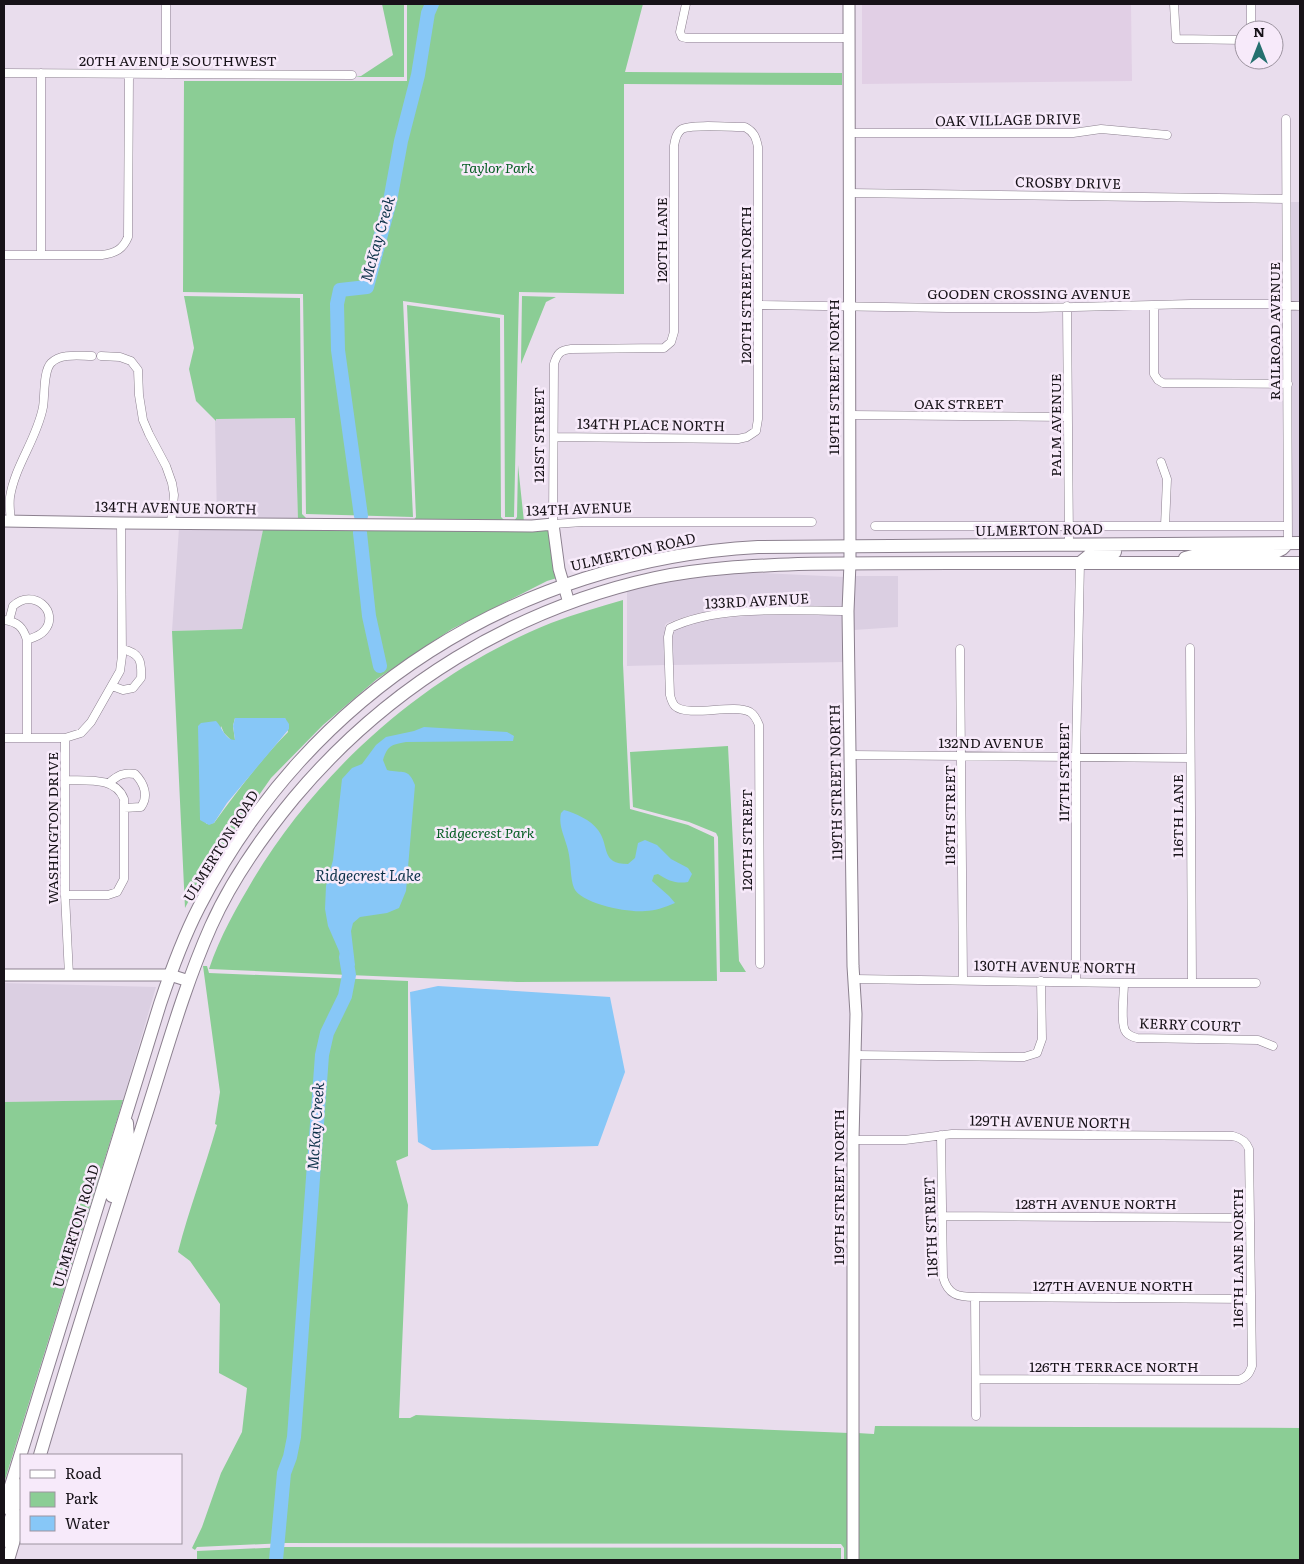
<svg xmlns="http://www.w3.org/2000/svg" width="1304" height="1564" viewBox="0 0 1304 1564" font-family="Literata,serif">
<rect width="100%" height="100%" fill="#e9dded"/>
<!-- commercial -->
<path fill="#dbcfe2" d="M1290,202H1300V302L1292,301Z
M1292,310L1300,311V538H1292Z
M295,418L298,520L217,519L215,419Z
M179,528L298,529V530L263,531L242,629L172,631Z
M740,572L845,577L844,606L756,607L703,612L691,615L667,623L665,625V665L627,666V590L654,583L703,574Z
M853,576H898V627L854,630Z
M756,615H844L845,662L673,665V631L683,626L704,620Z
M4,983L156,987L123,1100L4,1102Z"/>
<!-- built -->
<path fill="#e1cfe5" d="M862,4H1131L1132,81L862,84Z"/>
<!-- green -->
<path fill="#8bcd95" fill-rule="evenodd" d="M382,4H404V77H355L361,76L393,55Z
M407,4H643L625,72L842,73V85L624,84V294L519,292L514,517H505L504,315L403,301L413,517L306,514L303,294L183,292L184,81H407Z
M184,296L300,298L302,514L306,518L413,521L416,517L407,305L500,318L501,517L505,521H514L517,517L518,465L524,522L298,520L295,418L216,419V421L196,401L189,369L194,348Z
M522,296L556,297L546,302L521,364Z
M550,529L557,578L547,581L452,629L377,679L323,725L271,778L199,881L185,908L172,631L242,629L263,530ZM235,718H285L288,732C260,760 237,792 214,823L207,824L206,823L221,726L224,733L231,740H235L233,726Z
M623,600V664L630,809L688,825L714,837L717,981L517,982L209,969C220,936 237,907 254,878C322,766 429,672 551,623C575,614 599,607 623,600Z
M728,746L739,961L746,972H720L718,837L716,833L689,822L633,807L630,752Z
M203,966H207L209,973L408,981V1156L396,1161L408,1205L399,1418H410L416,1415L849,1433V1560H844V1548L841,1544L286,1543L197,1547L195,1550L192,1548L202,1527L221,1473L242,1432L247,1388L219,1373L220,1304L190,1261L178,1252C189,1209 205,1168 217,1125L215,1124L220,1092Z
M123,1100L4,1483V1102Z
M875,1426L1300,1428V1560H857V1433L874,1434Z
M286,1547L841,1548V1560H197V1551Z"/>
<!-- water -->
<path fill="#87c7f7" d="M235,718H285L289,724V729L227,803L214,823L209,825L200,820L198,726L201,723L216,721C222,727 225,740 235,740L233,726Z
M424,727L507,732L514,736L513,741L406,742C391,745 388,745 383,760L387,770C403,774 408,767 415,785L406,891L399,908L387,913L360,917L353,923L351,931L355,965L349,975L343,969L339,951L328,926L325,909L326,886L333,860L342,779L352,768L362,764L376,745L386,737L414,731Z
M564,810C575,813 591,820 598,830C610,846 600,864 628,864L635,858L638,843L645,840L657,845L671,859L688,868L692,874L688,882C676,884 669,881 658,874L654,875L652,881L669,896L675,903C665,907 656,911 645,911C629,913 581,904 574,888C570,878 571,861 568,850C565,837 558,826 561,813Z
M438,986L610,997L625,1072L598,1146L432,1150L418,1142L410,992Z"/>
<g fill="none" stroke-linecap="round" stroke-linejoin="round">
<!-- river -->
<path stroke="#87c7f7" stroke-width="14" d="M361,516L338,350L337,304L340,290L367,287L390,201L401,141L418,75L428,13L432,4
M360,533L369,616L380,666
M276,1560L284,1473L290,1457L294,1437L322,1055L327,1033L345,996L349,975L346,957"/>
<!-- street casing -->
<g stroke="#8c808f" stroke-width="9">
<path id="street" d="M166,4V73
M686,4L680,32L682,37L686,38H848
M1174,4L1176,39L1244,40
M1251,4V30
M4,73L352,75
M41,73V255
M1286,119L1288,543
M849,133H1073L1101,129L1167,135
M849,193L1286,199
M4,255H102C116,253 123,249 128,237L129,74
M759,305L947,308H1036L1191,304H1268L1300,306
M1154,305V374L1158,380L1163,383L1288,384
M1067,306L1069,544
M101,356L120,357L131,361L138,370L139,395L143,420L149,434L166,466L172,483L174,495L171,524
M850,415L1068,417
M554,437L738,439L747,437L756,431L758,419V147C756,137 754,132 745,127C731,127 692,124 682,129C676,133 675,140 674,146V332L671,342L664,348L571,349C560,350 557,354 554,364L553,524L583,522H812
M1161,462L1167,479L1165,526
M11,521C10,513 9,505 10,497C15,465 37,439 43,407C45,396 43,371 51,363C61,353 79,356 92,356
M875,526H1288
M4,620C18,622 23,627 27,640V738
M9,621L13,606C33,587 61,612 44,631C40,636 32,638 27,640
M1190,648L1192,983
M960,649L963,980
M112,686L123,690L133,688L141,678C142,661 140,653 122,649
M4,738H65
M851,755L1190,758
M65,780C86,781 115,776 124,799V879L117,892L108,895H65
M109,783C118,775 124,772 135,774C144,783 149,796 141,807L124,808
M760,964L759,725C757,720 755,715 750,712C733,703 688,718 675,706C672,703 671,699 670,695L668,637L670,628C719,604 794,611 848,611
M69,975L65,895V738L81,733L91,722L120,671L122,656L121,523
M854,979L1124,983H1256
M1076,982V756L1080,563
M1124,983C1124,994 1120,1025 1126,1032C1129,1036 1133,1037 1137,1038L1258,1040L1273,1046
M856,1055L1024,1057L1037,1053L1042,1039L1041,981
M941,1135L943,1277C948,1295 958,1297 975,1297L976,1416
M853,1140H905L952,1134L1233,1136C1241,1138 1246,1141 1249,1149L1252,1366C1249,1374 1247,1377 1239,1380L976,1379
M942,1216L1250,1218
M975,1297L1251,1299"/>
</g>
<!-- secondary casing -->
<g stroke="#8c808f" stroke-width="13">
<path id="secondary" d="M849,4L850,563L848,611L853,966L856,1014L853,1140V1560
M4,521L121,523L532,526L553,524L559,569L569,603
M4,975H170L189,981"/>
</g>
<!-- primary casing -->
<g stroke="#8c808f" stroke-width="14">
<path id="primary" d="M1185,558L1204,553L1276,552L1282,549L1288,543
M1080,563L1091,554L1115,552
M112,1196L128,1139L127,1123
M40,1455C73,1343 109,1232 144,1121C165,1056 183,989 211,926C232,879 261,838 294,798C387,687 513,609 655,578C702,568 750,566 798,564C848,563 899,563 950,563C1067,563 1184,562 1300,563
M4,1508L160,1004C171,971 183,938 199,907C309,692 518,560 758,547L1300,543
M4,1541L21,1485
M8,1560L21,1516"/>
</g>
<!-- street -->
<use href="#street" stroke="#fff" stroke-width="8"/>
<!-- secondary -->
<use href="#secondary" stroke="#fff" stroke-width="11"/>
<!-- primary -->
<use href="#primary" stroke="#fff" stroke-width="12"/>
</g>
<g text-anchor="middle" stroke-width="5" stroke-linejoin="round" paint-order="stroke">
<!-- street labels -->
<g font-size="14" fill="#171218" stroke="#f7eafa">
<text x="178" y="66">20TH AVENUE SOUTHWEST</text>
<text transform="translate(1008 120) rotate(-1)" y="5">OAK VILLAGE DRIVE</text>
<text transform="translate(1068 183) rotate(1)" y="5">CROSBY DRIVE</text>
<text transform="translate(662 240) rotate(-90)" y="5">120TH LANE</text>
<text transform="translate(746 285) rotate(-90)" y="5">120TH STREET NORTH</text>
<text x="1029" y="299">GOODEN CROSSING AVENUE</text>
<text transform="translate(1275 331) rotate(-90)" y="5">RAILROAD AVENUE</text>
<text transform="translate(834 377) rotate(-90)" y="5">119TH STREET NORTH</text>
<text x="959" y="409">OAK STREET</text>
<text transform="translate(651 425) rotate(1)" y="5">134TH PLACE NORTH</text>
<text transform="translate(1056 425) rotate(-90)" y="5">PALM AVENUE</text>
<text transform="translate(539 435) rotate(-90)" y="5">121ST STREET</text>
<text transform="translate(176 508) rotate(1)" y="5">134TH AVENUE NORTH</text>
<text transform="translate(579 509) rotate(-2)" y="5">134TH AVENUE</text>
<text transform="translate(1039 530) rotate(-1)" y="5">ULMERTON ROAD</text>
<text transform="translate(633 552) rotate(-13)" y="5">ULMERTON ROAD</text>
<text transform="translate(757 601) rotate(-3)" y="5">133RD AVENUE</text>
<text x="991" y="748">132ND AVENUE</text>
<text transform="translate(1064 772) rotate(-90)" y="5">117TH STREET</text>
<text transform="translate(836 782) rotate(-91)" y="5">119TH STREET NORTH</text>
<text transform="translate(950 815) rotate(-90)" y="5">118TH STREET</text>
<text transform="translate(1178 816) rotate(-90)" y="5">116TH LANE</text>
<text transform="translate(53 828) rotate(-90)" y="5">WASHINGTON DRIVE</text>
<text transform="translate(747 840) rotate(-90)" y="5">120TH STREET</text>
<text transform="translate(221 846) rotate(-58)" y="5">ULMERTON ROAD</text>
<text transform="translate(1055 967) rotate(1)" y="5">130TH AVENUE NORTH</text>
<text transform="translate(1190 1025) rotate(2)" y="5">KERRY COURT</text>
<text transform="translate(1050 1122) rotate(1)" y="5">129TH AVENUE NORTH</text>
<text transform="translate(839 1187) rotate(-90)" y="5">119TH STREET NORTH</text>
<text x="1096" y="1209">128TH AVENUE NORTH</text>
<text transform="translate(76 1226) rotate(-73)" y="5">ULMERTON ROAD</text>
<text transform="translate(931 1227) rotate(-92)" y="5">118TH STREET</text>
<text transform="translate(1238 1258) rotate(-90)" y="5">116TH LANE NORTH</text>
<text x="1113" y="1291">127TH AVENUE NORTH</text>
<text x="1114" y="1372">126TH TERRACE NORTH</text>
</g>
<!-- park labels -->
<g font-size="14" font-style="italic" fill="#075e24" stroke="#f7eafa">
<text x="498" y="173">Taylor Park</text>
<text x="485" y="838">Ridgecrest Park</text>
</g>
<!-- water labels -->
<g font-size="15" font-style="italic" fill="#0c3149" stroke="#f7eafa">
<text transform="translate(378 239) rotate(-74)" y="5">McKay Creek</text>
<text x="368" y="881">Ridgecrest Lake</text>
<text transform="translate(316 1126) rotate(-86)" y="5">McKay Creek</text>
</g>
</g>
<!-- border -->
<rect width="1304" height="1564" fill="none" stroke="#171218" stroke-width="10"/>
<!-- legend -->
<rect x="20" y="1454" width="162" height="90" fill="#f7eafa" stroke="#9d94a0"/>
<rect x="30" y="1470" width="25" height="8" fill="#ffffff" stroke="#9d94a0"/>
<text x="65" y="1479" font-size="15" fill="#171218">Road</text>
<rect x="30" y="1492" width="25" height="15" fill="#8bcd95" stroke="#9d94a0"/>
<text x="65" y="1504" font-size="15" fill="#171218">Park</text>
<rect x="30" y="1516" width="25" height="15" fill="#87c7f7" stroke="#9d94a0"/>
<text x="65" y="1529" font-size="15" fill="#171218">Water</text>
<!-- north arrow -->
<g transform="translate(1259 45)"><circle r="24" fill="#f7eafa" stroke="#9d94a0"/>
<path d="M0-4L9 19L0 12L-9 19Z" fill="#25706f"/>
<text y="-8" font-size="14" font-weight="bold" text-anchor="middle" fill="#171218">N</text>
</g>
</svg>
